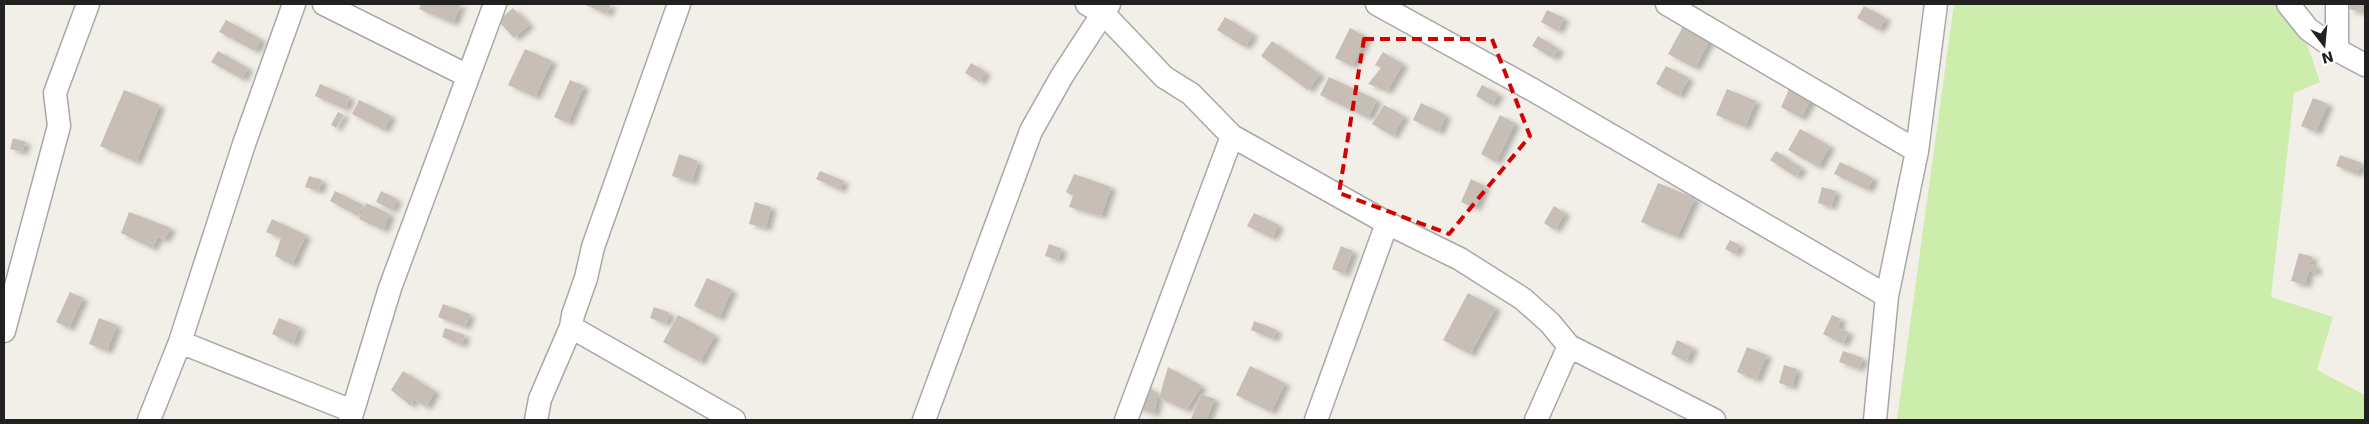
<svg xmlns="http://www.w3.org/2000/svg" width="2369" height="424" viewBox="0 0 2369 424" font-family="'DejaVu Sans',sans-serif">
<defs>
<filter id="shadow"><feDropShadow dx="5.5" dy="3" stdDeviation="2.5" flood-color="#0004"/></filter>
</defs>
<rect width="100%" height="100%" fill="#f2efe8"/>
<!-- grass -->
<path fill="#ccedac" d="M1954,4H2283L2304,35L2320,82L2294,93L2271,297L2333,317L2317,370L2365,395V420H1897Z"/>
<!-- building -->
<path fill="#c7beb6" filter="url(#shadow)" d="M421,4H461L453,23L419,9Z
M583,4H611L607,14Z
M2350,4H2365V13L2349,9Z
M1864,6L1886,18L1879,30L1857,18Z
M513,8L529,25L514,38L498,21Z
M1547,10L1564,18L1558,31L1541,22Z
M1225,17L1253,34L1245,47L1217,30Z
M226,20L261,39L255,51L219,32Z
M1686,21L1713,34L1695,68L1668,54Z
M1350,28L1367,37L1352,66L1335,58Z
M1538,36L1559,49L1553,58L1532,46Z
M1272,41L1320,74L1308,90L1261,56Z
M525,49L552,61L535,97L508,85Z
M218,51L248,68L242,79L211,62Z
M1383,52L1403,64L1387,91L1368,84L1381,68L1375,65Z
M971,63L986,72L980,82L965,73Z
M1666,66L1689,78L1679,96L1656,84Z
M1329,77L1377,100L1368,118L1320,95Z
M570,80L584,86L568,123L554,117Z
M1792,83L1814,94L1801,118L1781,107Z
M320,84L350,97L345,109L315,96Z
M1482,85L1499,94L1492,105L1476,96Z
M1727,89L1756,101L1745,127L1716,115Z
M124,90L160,105L136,162L100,146Z
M2313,98L2328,104L2316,132L2301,126Z
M359,100L391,116L384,130L352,114Z
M1421,103L1446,115L1439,132L1413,120Z
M1384,105L1404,116L1393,136L1372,124Z
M338,112L344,115L336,128L331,125Z
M1500,115L1515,123L1496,162L1481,154Z
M1800,129L1830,146L1818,167L1788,150Z
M13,138L26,142L22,152L10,149Z
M1776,151L1802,168L1796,177L1770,160Z
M679,154L698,161L692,182L672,176Z
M2340,155L2362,163L2357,174L2336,166Z
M1840,162L1873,178L1868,190L1834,174Z
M820,171L844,181L840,190L816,179Z
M1074,174L1111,187L1101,216L1069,207L1073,196L1066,192Z
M309,176L322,180L319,191L305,187Z
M1471,179L1485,186L1475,208L1461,202Z
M1658,183L1695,198L1677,237L1641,222Z
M1822,187L1836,191L1831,207L1818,203Z
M335,191L363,205L358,216L330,201Z
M381,191L397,199L392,210L376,202Z
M755,202L771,207L766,228L749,224Z
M366,203L390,214L383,230L359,219Z
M1554,206L1565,213L1555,230L1544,223Z
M129,212L171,228L164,240L158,237L152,248L121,233Z
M1254,213L1279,225L1272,238L1247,226Z
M272,219L306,235L292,265L275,256L281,238L266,232Z
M1730,240L1740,245L1735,254L1725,249Z
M1049,244L1062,249L1058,260L1045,256Z
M1341,246L1353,251L1344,274L1332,269Z
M2299,253L2313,257L2310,264L2317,266L2315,273L2309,271L2305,285L2291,281Z
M707,278L732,290L719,318L694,306Z
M70,292L83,298L69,328L56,322Z
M1468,293L1496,308L1470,354L1443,340Z
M443,304L470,314L465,327L438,317Z
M654,307L670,313L666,324L650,318Z
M678,315L715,335L700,362L663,342Z
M1832,315L1841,319L1838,328L1849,332L1843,344L1823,334Z
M99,318L117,325L107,351L89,344Z
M279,318L300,327L293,344L272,334Z
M1254,321L1277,330L1273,339L1251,330Z
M445,328L465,335L462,345L442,337Z
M1677,340L1693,348L1686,362L1671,354Z
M1747,347L1767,355L1756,380L1737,372Z
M1843,351L1863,358L1859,369L1839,362Z
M1784,365L1797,369L1792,387L1779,383Z
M1250,366L1285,383L1271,412L1236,395Z
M1168,367L1202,386L1186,410L1159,398Z
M403,371L435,391L426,407L413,399L411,406L391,390Z
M1142,384L1158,393L1154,414L1133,406Z
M1201,394L1215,399L1206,420H1196L1191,419Z"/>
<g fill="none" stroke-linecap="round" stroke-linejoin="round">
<!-- minor casing -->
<g stroke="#a8a8a8" stroke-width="25">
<path id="minor" d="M324,4L468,76
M679,4L593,247L586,278L573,315L571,327L734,420
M1087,4L1104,14L1164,77L1191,94L1232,136L1387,223L1460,259L1523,299L1550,323L1569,346L1714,420
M1377,4L1533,90L1887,296
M1667,4L1917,151
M2288,4L2308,29L2337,50
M2337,4V50L2365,65
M4,331L59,126L55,93L88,4
M180,342L352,411
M149,420L180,342L244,144L294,4
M350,420L390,288L495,4
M536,420L540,399L571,327
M924,420L1031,131L1062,76L1109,4
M1126,420L1232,136
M1316,420L1387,223
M1536,420L1569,346
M1875,420L1887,296L1917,151L1936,4"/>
</g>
<!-- minor -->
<use href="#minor" stroke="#fff" stroke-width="22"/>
</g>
<!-- marked area -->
<path fill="none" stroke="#d30200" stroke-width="4" stroke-dasharray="10 6" stroke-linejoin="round" d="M1364,39H1492L1530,136L1449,234L1339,193Z"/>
<!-- border -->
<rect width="2369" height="424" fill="none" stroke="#212121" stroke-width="10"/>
<!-- north arrow -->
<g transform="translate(2324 45) rotate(164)" stroke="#ffffff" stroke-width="4" paint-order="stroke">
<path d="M0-4L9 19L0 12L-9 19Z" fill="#212121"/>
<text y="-8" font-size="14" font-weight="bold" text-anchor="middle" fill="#212121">N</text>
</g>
</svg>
